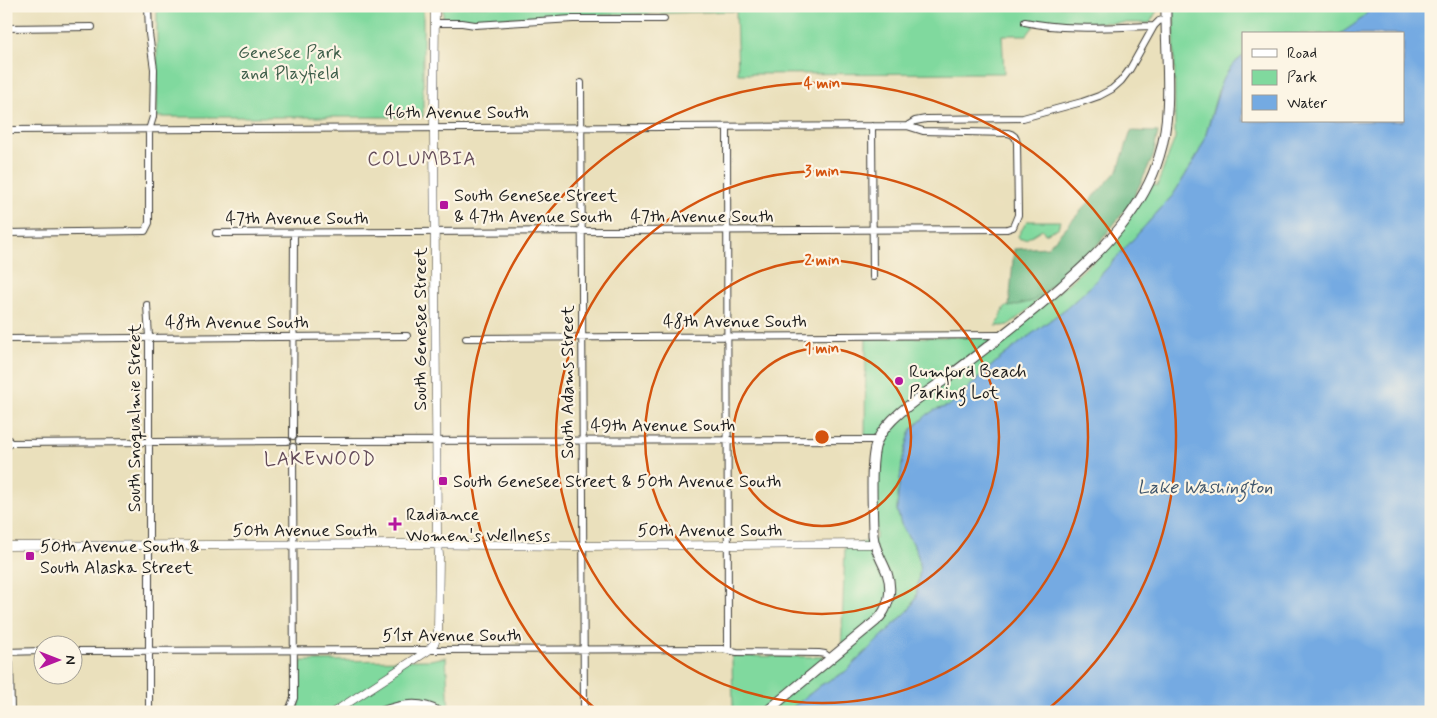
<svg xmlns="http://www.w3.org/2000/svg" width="1437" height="718" viewBox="0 0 1437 718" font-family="Mynerve,sans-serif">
<rect width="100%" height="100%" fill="#fcf5e5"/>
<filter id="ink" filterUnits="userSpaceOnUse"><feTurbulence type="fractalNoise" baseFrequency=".02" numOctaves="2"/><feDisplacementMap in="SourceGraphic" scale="10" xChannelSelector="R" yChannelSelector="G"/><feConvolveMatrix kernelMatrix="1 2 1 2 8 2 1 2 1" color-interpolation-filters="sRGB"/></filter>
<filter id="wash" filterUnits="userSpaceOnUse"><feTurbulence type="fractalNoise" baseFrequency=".0096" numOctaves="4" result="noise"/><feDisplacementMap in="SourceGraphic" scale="20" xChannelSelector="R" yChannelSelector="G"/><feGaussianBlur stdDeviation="1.12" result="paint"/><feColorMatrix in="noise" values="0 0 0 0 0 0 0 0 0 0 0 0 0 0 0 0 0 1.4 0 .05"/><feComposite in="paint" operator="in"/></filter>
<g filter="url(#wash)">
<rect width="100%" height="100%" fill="#eae0bc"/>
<!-- green -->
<path fill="#80d99e" stroke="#4e7a5d" d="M157,6H423V117H157Z
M443,6H1159V7L1150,23L1037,22L1027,35H1002L1004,73L738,74L736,11L443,20Z
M1174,6H1372L1369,11L1357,23L1340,34H1243V56L1238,60L1218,91L1204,141L1196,158L1173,195L1090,287L1068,307L1021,342L997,361L949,406L935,410L927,415L911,430L903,458L898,494L897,510L901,524L907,535L913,543L918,556L920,568L916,598L909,610L845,672L821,685L787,712H733L732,656L841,657L845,547L876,539C876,508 871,468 883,439L865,438L866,338L1009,336L1101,254L1152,184L1157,186L1175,138Z
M1027,221H1060L1058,228L1045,234L1042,229L1026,239H1020L1018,236Z
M1051,286C1048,294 1016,320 1008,325C1005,326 1000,326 996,326L1005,307L1033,301Z
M446,657L449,712H292L299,705L301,661L430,660Z"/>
<!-- forest -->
<path fill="#68b985" stroke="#426a50" d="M1131,131L1158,132L1153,157L1131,203L1091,253L1033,301L1009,307L1014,249L1048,247L1118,170Z"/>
<!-- water -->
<path fill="#74aae2" stroke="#48637f" d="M1372,6H1431V712H787L821,685L845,672L909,610L916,598L920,568L918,556L913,543L907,535L901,524L897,510L898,494L903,458L911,430L927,415L935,410L949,406L997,361L1021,342L1068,307L1090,287L1173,195L1196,158L1204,141L1222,80L1233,64L1243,56V121H1403V34H1340C1352,26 1364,19 1372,6Z"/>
</g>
<g filter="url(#ink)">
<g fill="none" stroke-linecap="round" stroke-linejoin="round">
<!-- minor casing -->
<g stroke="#3b3934" stroke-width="8">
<path id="minor" d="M1025,22C1067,31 1111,27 1154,26
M435,23H462L475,25L573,19H664
M6,28L92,27
M581,83L584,712
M872,126L873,277
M907,126L915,121L926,119L1023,118L1082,102L1099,96L1112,89L1121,81L1130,69L1154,26L1159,21L1166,19
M727,127L728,650
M6,130L907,126L923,131L1008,133C1014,134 1016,137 1017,143L1018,215L1013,227L1007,229L216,233
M7,233L145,231L149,223V130L153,117L154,69L149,34L148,6
M147,305L149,337V712
M466,338L1003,335
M6,339L407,336
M293,436L294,233
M6,437L8,439L10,443L6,448
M299,441L878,440
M10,443L287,441
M72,651L722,649L737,652L819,653L825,654L830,658
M6,652L42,651
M6,656L10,663L11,712
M285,712L290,708L294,698L293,447"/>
</g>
<!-- tertiary casing -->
<g stroke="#3b3934" stroke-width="9">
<path id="tertiary" d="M6,546L403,544L578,546L874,544
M334,712L429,650L435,642L438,631L439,555L437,533L434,134L435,6"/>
</g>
<!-- secondary casing -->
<g stroke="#3b3934" stroke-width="11">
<path id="secondary" d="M382,712C400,705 421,701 438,712
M766,712L876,621C889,609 893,590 887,573C882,560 874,549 873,535C873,512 869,460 877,441C888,416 925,394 947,378C987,347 1028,317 1065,283C1104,249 1144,208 1159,157C1174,111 1165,55 1166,6"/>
</g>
<!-- minor -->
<use href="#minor" stroke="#fff" stroke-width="6"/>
<!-- tertiary -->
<use href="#tertiary" stroke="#fff" stroke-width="8"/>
<!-- secondary -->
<use href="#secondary" stroke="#fff" stroke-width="9"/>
</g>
</g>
<!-- distance rings -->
<g fill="none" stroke="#d4530e" stroke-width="2.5">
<circle cx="822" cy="437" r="89"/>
<circle cx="822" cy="437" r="177"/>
<circle cx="822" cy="437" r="266"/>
<path d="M597 710A354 354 0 1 1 1047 710"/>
</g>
<!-- markers -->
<g fill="#b5179e" stroke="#fcf5e5" stroke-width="2">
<rect x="439" y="200" width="10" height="10" rx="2.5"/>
<circle cx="899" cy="381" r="5"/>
<rect x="438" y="476" width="10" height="10" rx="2.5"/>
<path d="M392.5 516.5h5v5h5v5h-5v5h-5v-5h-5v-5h5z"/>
<rect x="25" y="551" width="10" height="10" rx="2.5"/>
</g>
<g text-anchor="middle" stroke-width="4.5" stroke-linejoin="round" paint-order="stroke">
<!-- park labels -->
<g font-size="18" fill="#3f5e4a" stroke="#fcf5e5">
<text x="290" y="58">Genesee Park<tspan x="290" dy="21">and Playfield</tspan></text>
</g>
<!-- street labels -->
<g font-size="18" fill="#1c1c1c" stroke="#fcf5e5">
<text x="457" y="118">46th Avenue South</text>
<text x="702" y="222">47th Avenue South</text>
<text x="297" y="224">47th Avenue South</text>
<text x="735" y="327">48th Avenue South</text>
<text x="237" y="328">48th Avenue South</text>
<text transform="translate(420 329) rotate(-90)" y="6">South Genesee Street</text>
<text transform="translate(567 382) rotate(-90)" y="6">South Adams Street</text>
<text transform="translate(134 418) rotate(-90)" y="6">South Snoqualmie Street</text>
<text x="663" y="431">49th Avenue South</text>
<text x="305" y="536">50th Avenue South</text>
<text x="710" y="536">50th Avenue South</text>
<text x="452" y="641">51st Avenue South</text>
</g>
<!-- poi labels -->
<g font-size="18" fill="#1c1c1c" stroke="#fcf5e5" text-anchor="start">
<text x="454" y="201">South Genesee Street<tspan x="454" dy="21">&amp; 47th Avenue South</tspan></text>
<text x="909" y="377">Rumford Beach<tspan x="909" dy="21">Parking Lot</tspan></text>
<text x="453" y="487">South Genesee Street &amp; 50th Avenue South</text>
<text x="406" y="520">Radiance<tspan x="406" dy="21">Women's Wellness</tspan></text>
<text x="40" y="552">50th Avenue South &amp;<tspan x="40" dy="21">South Alaska Street</tspan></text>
</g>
<!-- neighbourhood labels -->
<g font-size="19" letter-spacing="1" fill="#634b5a" stroke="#fcf5e5">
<text x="422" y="165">COLUMBIA</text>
<text x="320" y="465">LAKEWOOD</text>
</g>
<!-- water labels -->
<g font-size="19" font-style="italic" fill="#3f556b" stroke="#fcf5e5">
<text x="1205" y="493">Lake Washington</text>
</g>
</g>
<circle cx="822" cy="437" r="8" fill="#d4530e" stroke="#fcf5e5" stroke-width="2.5"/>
<g font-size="15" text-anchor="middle" font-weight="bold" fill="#d4530e" stroke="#fcf5e5" stroke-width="4.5" stroke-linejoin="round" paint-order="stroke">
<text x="822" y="88">4 min</text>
<text x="822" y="176">3 min</text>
<text x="822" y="265">2 min</text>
<text x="822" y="353">1 min</text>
</g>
<!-- margin -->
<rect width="1437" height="718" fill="none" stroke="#fcf5e5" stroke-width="25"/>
<!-- legend -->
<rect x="1242" y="32" width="162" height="90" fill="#fcf5e5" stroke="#a29e95"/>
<rect x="1252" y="49" width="25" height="8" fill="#ffffff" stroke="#a29e95"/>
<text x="1287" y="58" font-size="15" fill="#1c1c1c">Road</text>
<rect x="1252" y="70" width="25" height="15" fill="#80d99e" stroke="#a29e95"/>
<text x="1287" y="82" font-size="15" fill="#1c1c1c">Park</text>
<rect x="1252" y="95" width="25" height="15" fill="#74aae2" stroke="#a29e95"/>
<text x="1287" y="108" font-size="15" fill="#1c1c1c">Water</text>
<!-- north arrow -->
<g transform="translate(58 660) rotate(90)"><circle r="24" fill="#fcf5e5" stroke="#a29e95"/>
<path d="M0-4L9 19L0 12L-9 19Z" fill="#b5179e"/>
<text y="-8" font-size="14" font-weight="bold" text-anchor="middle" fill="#1c1c1c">N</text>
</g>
</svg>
